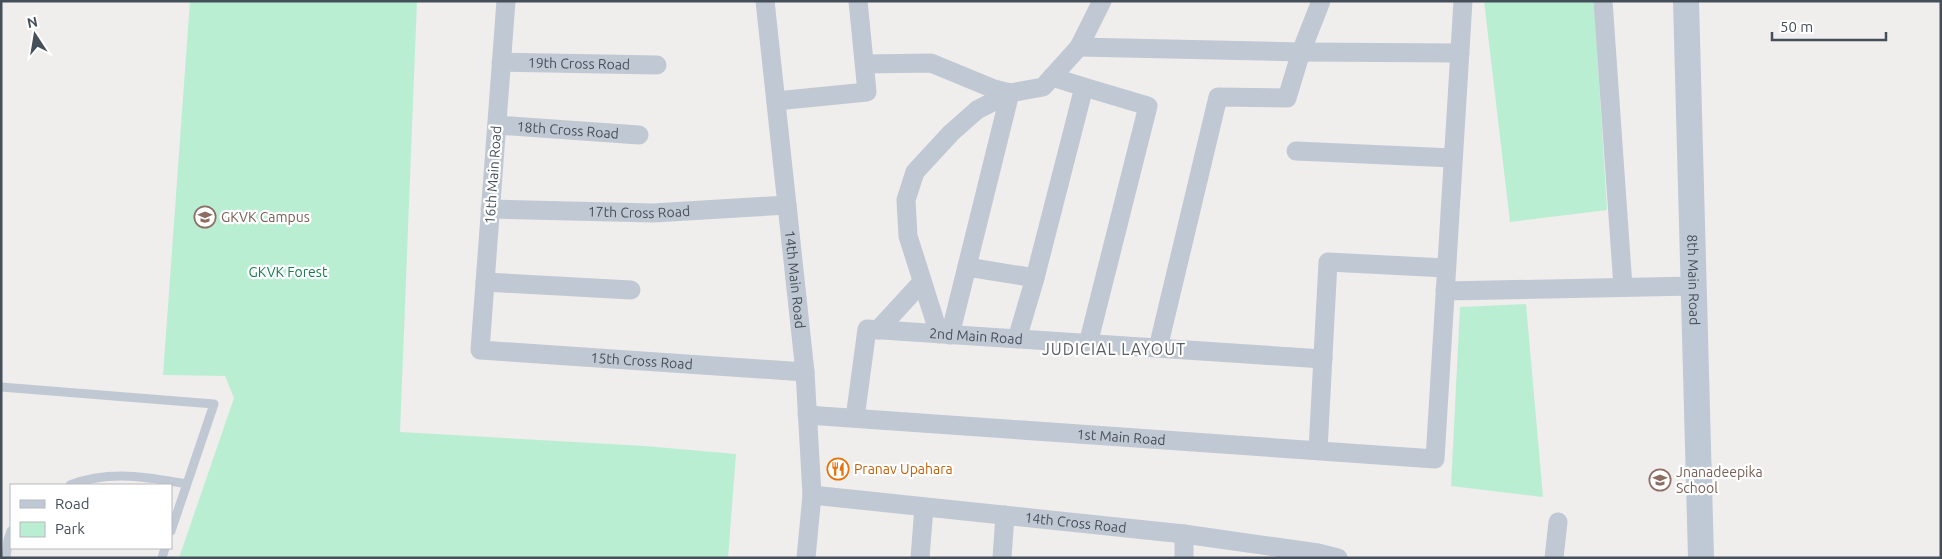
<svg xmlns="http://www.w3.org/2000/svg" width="1942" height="559" viewBox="0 0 1942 559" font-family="Ubuntu,sans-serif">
<rect width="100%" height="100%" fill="#f0eded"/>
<!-- green -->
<path fill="#baeed2" d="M190,1H417L400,432L645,446L736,454L728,558H179L234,398L225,376L163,375Z
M1484,1H1594L1607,210L1510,222Z
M1526,304L1543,497L1451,486L1460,307Z"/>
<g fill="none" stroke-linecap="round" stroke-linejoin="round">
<!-- lane -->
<path stroke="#c0c8d3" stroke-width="9" d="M1,387L214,404L171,531
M70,485C109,470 148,477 187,484
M6,558L8,540L11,531
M162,558L165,548"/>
<!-- street -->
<g stroke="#c0c8d3" stroke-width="19">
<path id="s1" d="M506,1L480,350L805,372"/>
<path id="s2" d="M765,1L805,372L812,495L806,558"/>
<path d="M1603,1L1623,287"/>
<path d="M1079,47L1301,52L1460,53"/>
<path id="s3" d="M501,62L657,65"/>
<path d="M865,64L931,63L994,89L1010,93"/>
<path d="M1084,87L1148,106L1088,344"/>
<path d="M776,101L867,92L858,1"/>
<path id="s4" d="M497,125L639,135"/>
<path d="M1296,151L1453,158"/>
<path id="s5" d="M490,209L653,213L787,205"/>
<path d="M967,267L1035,278"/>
<path d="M485,282L631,290"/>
<path d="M1445,291L1694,286"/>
<path d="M878,330L922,282"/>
<path d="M939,334L908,236L906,200L915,172L951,133L977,110L1010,93"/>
<path d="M950,335L1010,93L1043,87L1079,47L1102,1"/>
<path d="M1017,339L1035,278L1084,87L1052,77"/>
<path d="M1158,348L1218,97L1287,98L1301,52L1321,1"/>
<path id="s6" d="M807,415L1435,459L1463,1"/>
<path id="s7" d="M855,418L867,329L1323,359"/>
<path d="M1318,450L1328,262L1446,268"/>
<path id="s8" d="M812,495L1184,534L1318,553L1338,558"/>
<path d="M1184,534V558"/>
<path d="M920,558L924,507"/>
<path d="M1002,558L1005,515"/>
<path d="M1554,558L1558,522"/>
</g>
<!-- secondary -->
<path stroke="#bfc9d6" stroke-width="26" id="s9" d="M1686,1L1701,558"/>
</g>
<!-- icons -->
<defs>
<g id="university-ring" transform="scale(1.125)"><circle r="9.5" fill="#fff" stroke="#8d6e63" stroke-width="1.5"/><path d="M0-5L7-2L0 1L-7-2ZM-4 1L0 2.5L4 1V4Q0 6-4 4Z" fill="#8d6e63"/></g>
<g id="restaurant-ring" transform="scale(1.125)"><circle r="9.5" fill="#fff" stroke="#e8710a" stroke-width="1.5"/><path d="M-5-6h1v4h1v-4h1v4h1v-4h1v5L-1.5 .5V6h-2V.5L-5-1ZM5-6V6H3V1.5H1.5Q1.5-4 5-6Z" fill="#e8710a"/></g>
<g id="school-ring" transform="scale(1.125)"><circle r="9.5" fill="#fff" stroke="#8d6e63" stroke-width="1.5"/><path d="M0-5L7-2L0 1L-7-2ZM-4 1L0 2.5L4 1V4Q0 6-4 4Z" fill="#8d6e63"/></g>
</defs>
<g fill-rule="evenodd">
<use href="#university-ring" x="205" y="217"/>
<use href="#restaurant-ring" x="838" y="469"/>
<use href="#school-ring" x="1660" y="480"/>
</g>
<g text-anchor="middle" stroke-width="4.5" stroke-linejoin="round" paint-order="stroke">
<!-- street labels -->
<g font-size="14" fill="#454f5a" stroke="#fff">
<text dy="5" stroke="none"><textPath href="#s3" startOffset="78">19th Cross Road</textPath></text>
<text dy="5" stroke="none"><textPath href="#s4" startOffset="71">18th Cross Road</textPath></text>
<text transform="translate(493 175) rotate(-86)" y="5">16th Main Road</text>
<text dy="5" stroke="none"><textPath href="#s5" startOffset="149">17th Cross Road</textPath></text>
<text dy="5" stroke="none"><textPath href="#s2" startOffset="280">14th Main Road</textPath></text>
<text dy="5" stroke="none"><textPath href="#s9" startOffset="279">8th Main Road</textPath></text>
<text dy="5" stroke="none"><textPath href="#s7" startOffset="199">2nd Main Road</textPath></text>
<text dy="5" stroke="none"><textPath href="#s1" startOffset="512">15th Cross Road</textPath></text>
<text dy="5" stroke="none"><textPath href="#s6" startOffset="315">1st Main Road</textPath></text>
<text dy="5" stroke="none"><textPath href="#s8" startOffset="265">14th Cross Road</textPath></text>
</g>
<!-- education labels -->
<g font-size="14" fill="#785e54" stroke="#fff" text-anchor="start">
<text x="221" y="222">GKVK Campus</text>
<text x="1676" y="477">Jnanadeepika<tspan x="1676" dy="16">School</tspan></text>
</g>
<!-- park labels -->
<g font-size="14" fill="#167c4f" stroke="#fff">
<text x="288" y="277">GKVK Forest</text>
</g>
<!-- food labels -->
<g font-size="14" fill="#c56008" stroke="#fff" text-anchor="start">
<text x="854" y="474">Pranav Upahara</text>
</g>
<!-- quarter labels -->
<g font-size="16" letter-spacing="1" fill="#5a5d62" stroke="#fff">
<text x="1114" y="355">JUDICIAL LAYOUT</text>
</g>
</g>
<!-- border -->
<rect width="1942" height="559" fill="none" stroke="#454f5a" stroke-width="5"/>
<!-- legend -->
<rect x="10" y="484" width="162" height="65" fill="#ffffff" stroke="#b5b9bd"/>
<rect x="20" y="500" width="25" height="8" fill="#bfc9d6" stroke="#b5b9bd"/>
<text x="55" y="509" font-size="15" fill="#454f5a">Road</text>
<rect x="20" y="522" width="25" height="15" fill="#baeed2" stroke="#b5b9bd"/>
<text x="55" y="534" font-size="15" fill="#454f5a">Park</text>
<!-- north arrow -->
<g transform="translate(35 35) rotate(348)" stroke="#ffffff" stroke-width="4" paint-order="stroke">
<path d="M0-4L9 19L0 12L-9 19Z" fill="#454f5a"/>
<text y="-8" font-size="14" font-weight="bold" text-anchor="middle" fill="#454f5a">N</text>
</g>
<!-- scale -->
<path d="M1772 32v8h114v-8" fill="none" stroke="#454f5a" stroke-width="2.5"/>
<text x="1780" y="32" font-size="15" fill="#454f5a" stroke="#ffffff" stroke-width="4" paint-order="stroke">50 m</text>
</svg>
